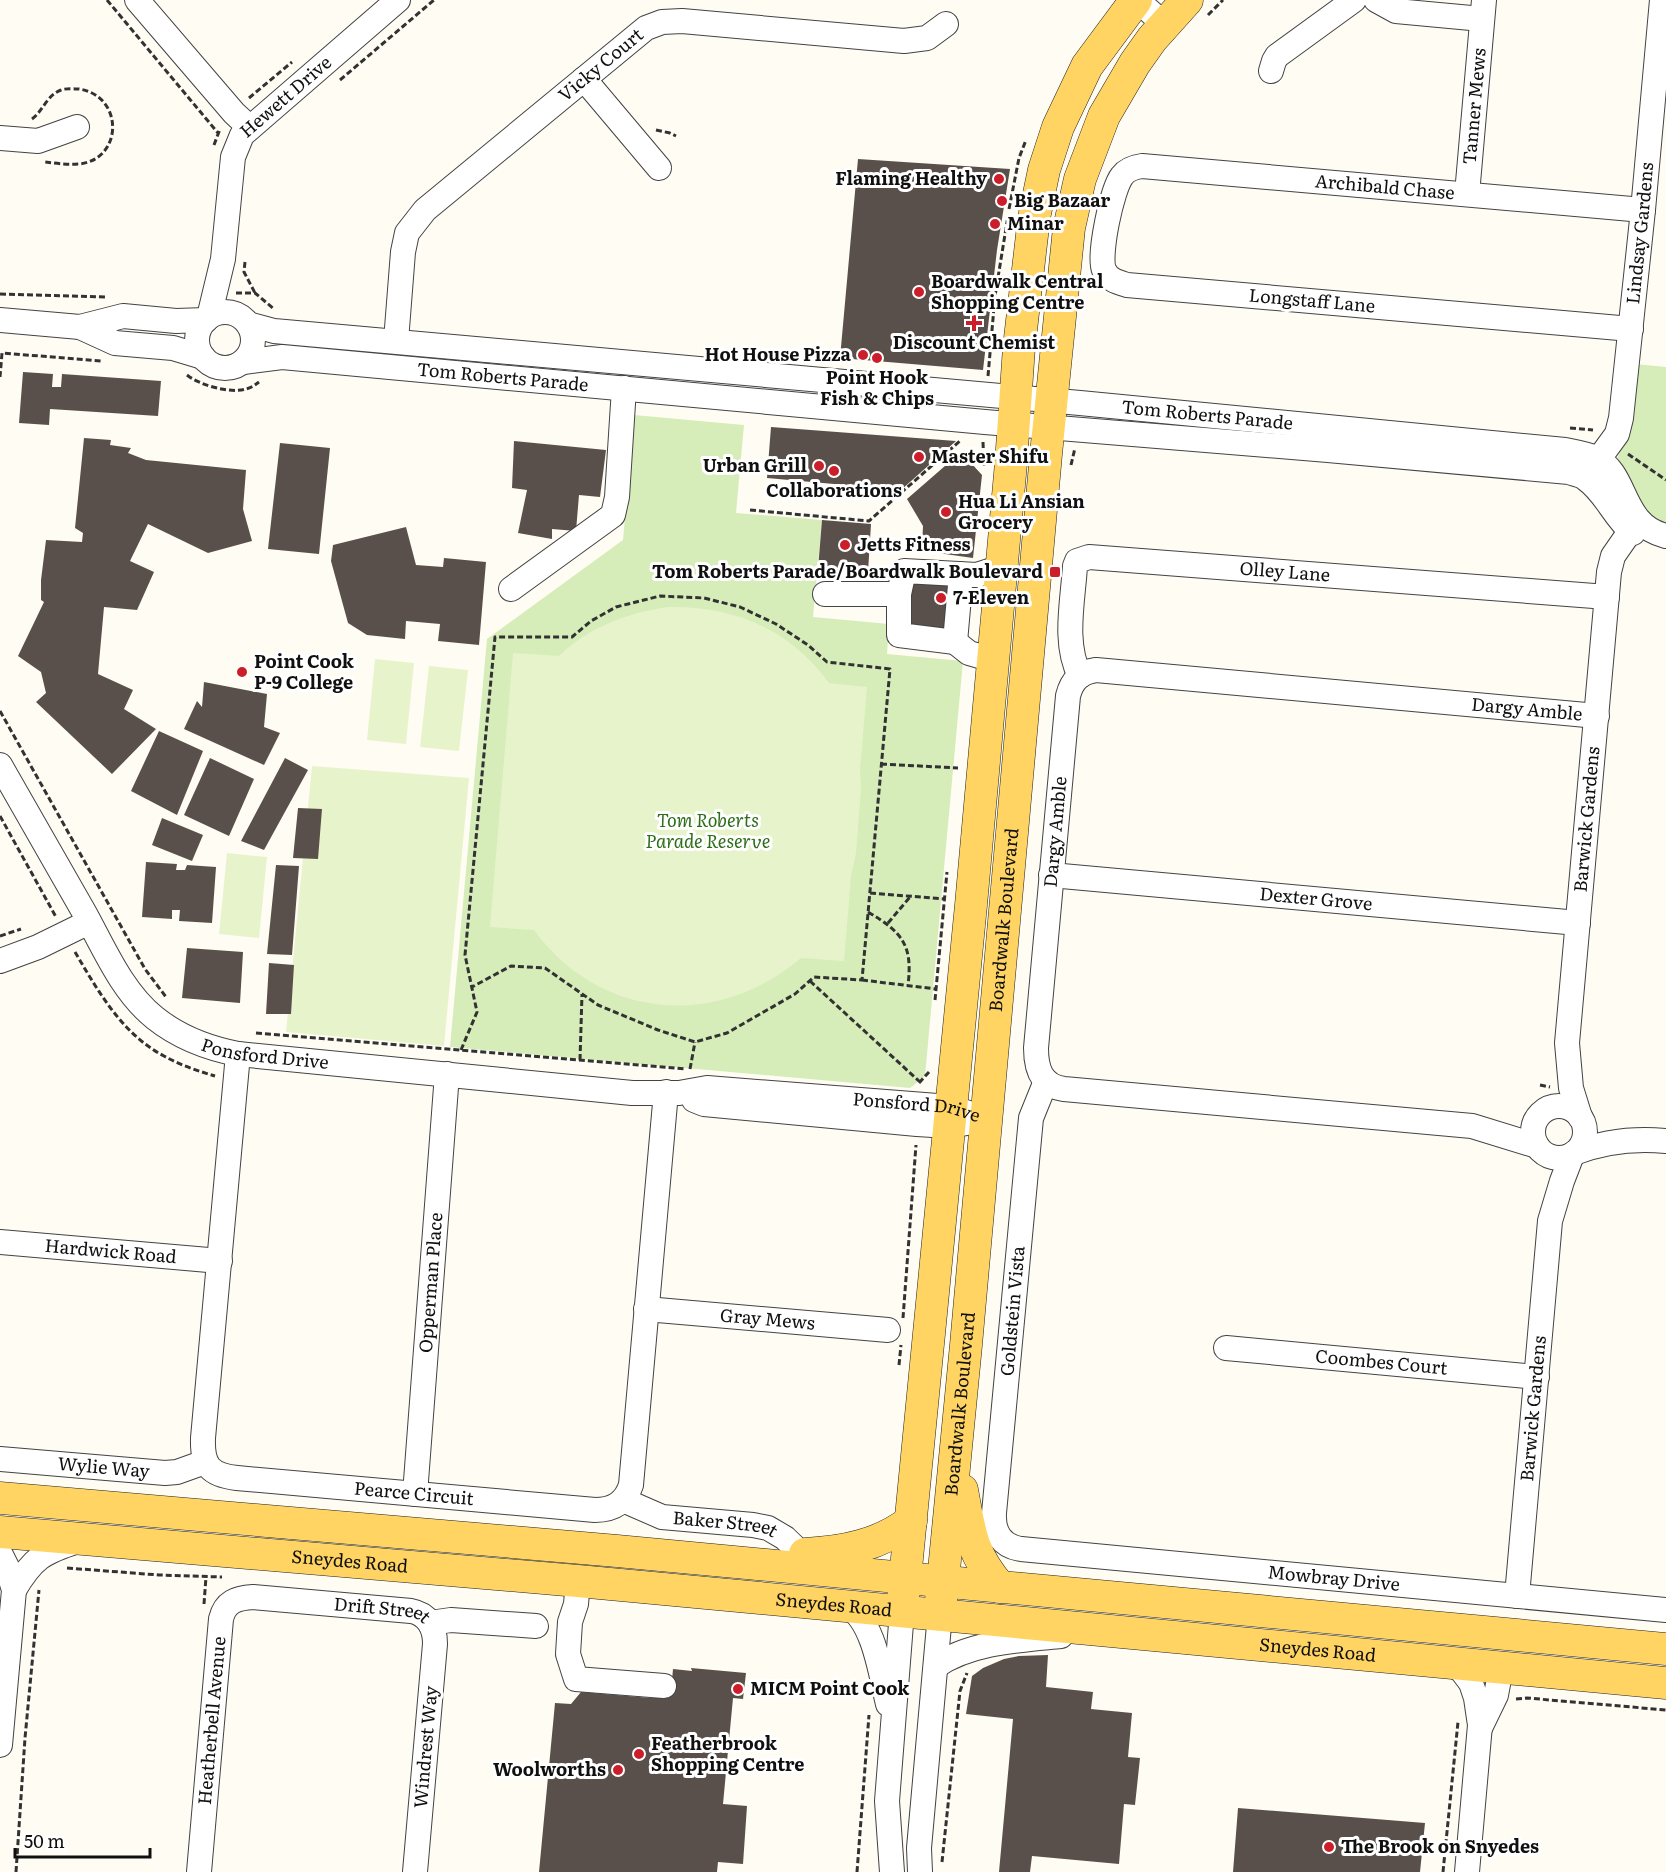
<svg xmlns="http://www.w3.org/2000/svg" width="1666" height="1872" viewBox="0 0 1666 1872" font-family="Literata,serif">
<rect width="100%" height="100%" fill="#fffcf3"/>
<!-- green -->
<path fill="#d6edb9" d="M1635,364L1666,367V530L1650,520L1616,461L1629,431Z
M634,415L744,425L736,513L822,520L813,617L889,624L887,654L963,661L925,1076L910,1088L450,1047L487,639L623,540Z"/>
<!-- pitch -->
<path fill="#e7f4cb" d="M668,607C734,606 790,629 829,683L867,687L860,770L861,788L856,853L851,876L844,961L801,958C717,1029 601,1021 534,930L490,927L513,653L559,656C589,627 627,613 668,607Z
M375,659L414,663L406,744L367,740Z
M429,666L468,670L459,751L420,747Z
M312,766L469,778L444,1046L286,1032Z
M227,853L267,857L259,938L219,934Z"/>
<!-- building -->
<path fill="#5a504b" d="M858,159L1010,169L997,250L983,370L840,358Z
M23,372L53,374L52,387H61L62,374L161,381L158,416L50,409L49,425L19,423Z
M771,427L956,441L901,490L767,478Z
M84,438L111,440L110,445L131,448L128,453L146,460L246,470L243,509L252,541L208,553L148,524L130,561L154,572L137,610L104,607L98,674L133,690L124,709L156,729L112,774L36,702L46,693L41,672L18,656L44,602L41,600V580L46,540L82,542L83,533L75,528Z
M514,441L606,450L600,497L579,495L576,531L552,529V539L518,533L527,490L512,488Z
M280,443L330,448L319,554L268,549Z
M961,452L982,475L973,558L931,552L922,546L923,526L907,499Z
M822,520L871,524L868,572L818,569Z
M406,527L416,565L443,567L444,558L486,562L479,645L438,641L440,624L406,621L405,639L367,635L348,623L331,561L333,545Z
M909,582L957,585L953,631L905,627Z
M204,682L267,694L264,727L280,733L264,765L184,729L197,701L202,707Z
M159,731L203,751L177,815L131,791Z
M210,758L254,779L229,836L184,815Z
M285,758L308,770L264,850L241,841Z
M298,808L322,809L318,859L293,858Z
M162,818L203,835L192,861L152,845Z
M146,862L177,864L176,870H185L187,865L216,867L212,923L179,921L180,910H172V919L142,917Z
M276,865L299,866L292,955L267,954Z
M187,948L243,952L240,1003L182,998Z
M269,963L294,965L291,1014H266Z
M1048,1655L1046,1687L1093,1692L1091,1709L1132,1713L1128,1757L1140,1758L1135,1805L1124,1804L1119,1864L1032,1856L1030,1872H999L1013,1719L966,1714L972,1676L983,1668L1004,1659L1019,1656Z
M691,1668L746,1673L743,1699L733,1698L723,1804L747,1806L743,1864L718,1862L717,1872H539L555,1703L571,1704L581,1692L651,1698L652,1691L671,1692L673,1669L692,1671Z
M1238,1808L1425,1823L1420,1872H1233Z"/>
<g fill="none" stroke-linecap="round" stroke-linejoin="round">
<!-- minor casing -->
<g stroke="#434343" stroke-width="26">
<g id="minor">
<path d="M137,0L234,113L249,127"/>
<path d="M1137,0L1164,24"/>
<path d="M1376,0L1396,11L1482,19"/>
<path d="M1271,71L1274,61L1277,56L1354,0"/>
<path d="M584,79L659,168"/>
<path d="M0,138L38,141L77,127"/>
<path id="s1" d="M1467,194L1484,0"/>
<circle cx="225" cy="340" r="28"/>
<path id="s2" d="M209,317L223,259L233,157L242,135L398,0"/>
<path d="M0,320L80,327L115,343L173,348L203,357"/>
<path id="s3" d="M248,324L274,331L1080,403L1565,450C1575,452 1587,454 1596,458C1629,475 1620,525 1666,536"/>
<path d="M80,327L123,316L176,321L206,320"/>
<path id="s4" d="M1631,329L1127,285C1117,282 1109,280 1104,270C1098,255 1112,189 1122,176C1127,169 1135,167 1142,166L1643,210"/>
<path id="s5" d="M396,341L403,252L407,233L425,210L646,28L662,22L682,21L904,41L927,38L946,24"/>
<path id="s6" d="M243,362L282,357L985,422L1328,450L1569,472C1574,474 1582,475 1586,479C1606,493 1614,518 1633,533"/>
<path id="s7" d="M1590,471L1617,434L1621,418L1643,210L1662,0"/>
<path d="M961,574L955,642L899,635V594L904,571L977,575L1002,567"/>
<path d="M511,589L613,515L617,497L624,388"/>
<path d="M825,594H899"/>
<path d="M955,642L969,653L993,660"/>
<path id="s8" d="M1080,676C1063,643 1073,601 1075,566L1077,561L1089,557L1607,597"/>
<path id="s9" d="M0,765C28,814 56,863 84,912C104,948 122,992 155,1018C180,1038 207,1048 238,1054L632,1093H679L707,1088L950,1107L987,1119"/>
<path id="s10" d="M1051,875L1578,923"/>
<path d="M0,961L38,947L89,922"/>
<path id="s11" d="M238,1054L203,1438C202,1466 210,1475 237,1478L595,1510C613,1510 625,1503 631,1485L666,1092"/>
<path id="s12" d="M1046,1081L1031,1118L994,1513C993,1532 1001,1546 1021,1549L1666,1610"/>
<path d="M694,1100L704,1104L917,1124L949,1126L967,1123"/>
<circle cx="1559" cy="1132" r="26"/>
<path id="s13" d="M1580,1117L1571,1088L1567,1043L1609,572L1613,556L1638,520"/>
<path id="s14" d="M1537,1146L1472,1126L1064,1089C1041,1086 1036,1068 1036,1048L1068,696C1072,680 1081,672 1096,670L1597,716"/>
<path d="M1574,1153C1605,1141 1634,1138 1666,1141"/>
<path id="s15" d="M0,1242L220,1261"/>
<path id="s16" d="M646,1309L888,1330"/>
<path id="s17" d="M1226,1348L1537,1377"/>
<path id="s18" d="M0,1459L165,1473L177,1472L205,1462"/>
<path id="s19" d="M415,1494L447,1074"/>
<path id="s20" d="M623,1500L662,1517L753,1525L768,1528L785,1538L815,1567"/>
<path d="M0,1553L7,1567L14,1590L0,1745"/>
<path d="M578,1581L576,1604L570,1622L568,1654L576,1679L664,1686"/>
<path d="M14,1590C33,1558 43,1552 78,1541"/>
<path id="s21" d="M1517,1596L1550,1221L1562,1181L1572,1155"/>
<path d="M847,1606C874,1620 881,1676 888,1704"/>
<path d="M430,1623L451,1620L536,1626"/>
<path d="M1451,1663L1462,1671L1471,1683L1476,1698L1480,1725L1467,1872"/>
<path d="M936,1666C971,1642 1020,1640 1061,1636"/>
<path d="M1480,1728L1496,1695L1501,1668"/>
<path id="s22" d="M199,1872L221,1619C225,1602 236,1598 253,1597L411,1611C428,1614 435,1627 435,1644L415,1872"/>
<path d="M892,1872L887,1801L902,1611"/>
<path d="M920,1872L919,1848L940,1614"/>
</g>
</g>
<!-- major casing -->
<g stroke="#212121" stroke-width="33">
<g id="major">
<path d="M962,1490C970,1533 971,1553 1000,1587"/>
<path d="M0,1498L617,1551L1666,1649"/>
<path id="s23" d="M0,1532L578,1581L1666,1683"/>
<path d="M805,1554C844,1552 880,1545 911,1521"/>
<path d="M903,1599L971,905L1011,463L1019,347L1034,218L1044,170L1058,127L1087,66L1136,0"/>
<path id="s24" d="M941,1601L966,1345L1046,454L1069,228L1080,179L1104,116L1135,63L1152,39L1187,0"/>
</g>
</g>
<!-- path -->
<path stroke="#323232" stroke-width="3" stroke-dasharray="6 3" stroke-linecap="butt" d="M107,0L218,133
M1208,15L1223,0
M340,80L434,0
M249,98L292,62
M32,119C43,111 47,95 61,90C66,88 74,89 79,89C125,96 123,161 78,164C67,165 55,163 45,162
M656,130L670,133L676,136
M214,145L220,129
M1009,209L1019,158L1026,140
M245,262L244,272L255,293
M236,293H255L274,309
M0,294L106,297
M187,375C199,385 231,394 246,389C251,388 255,385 259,382
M988,376L995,296L1008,216
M0,377L2,353L102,361
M1570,428L1593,430
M983,442L984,468
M1628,454L1666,480
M1071,465L1075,448
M750,510L869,521L961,440
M0,711L145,969L166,997
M881,764L958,768
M0,816L56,917
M870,893L945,899
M868,912C902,932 913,945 908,985
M888,923L910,897
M0,936L21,929
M75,952C98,991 122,1034 164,1056C180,1065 198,1071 215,1076
M862,980L936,989
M810,981L920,1082
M935,1000L947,872
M256,1033L686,1069
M461,1050L477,1012L465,955L495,637H572L591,621L616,607L660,596L704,598L740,607L776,624L808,645L827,662L890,669L862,980L814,977L795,994L727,1033L695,1042L658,1030L598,1005L545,968L511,966L472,987
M580,1060L582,994
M690,1069L695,1042
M919,1083L929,1072
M1540,1085L1550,1087
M903,1318L916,1145
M899,1365L901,1345
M67,1568L159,1575L222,1577
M204,1604L206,1577
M1516,1699L1527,1698L1666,1710
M942,1862L960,1691L967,1673
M16,1872L25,1738L39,1590
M857,1872L869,1715
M1443,1872L1458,1722"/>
<!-- minor -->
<use href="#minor" stroke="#fff" stroke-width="24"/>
<!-- major -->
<use href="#major" stroke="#ffd463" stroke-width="32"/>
</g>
<!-- markers -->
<g fill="#cb1d2a" stroke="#fff" stroke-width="2">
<circle cx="999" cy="179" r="6"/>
<circle cx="1002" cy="201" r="6"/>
<circle cx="995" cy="224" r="6"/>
<circle cx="919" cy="292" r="6"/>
<path d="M971 314h6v6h6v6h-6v6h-6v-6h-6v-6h6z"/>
<circle cx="863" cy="355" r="6"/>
<circle cx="877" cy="358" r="6"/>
<circle cx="919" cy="457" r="6"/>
<circle cx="819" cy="466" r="6"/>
<circle cx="834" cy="471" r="6"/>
<circle cx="946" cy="512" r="6"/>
<circle cx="845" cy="545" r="6"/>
<rect x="1049" y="566" width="12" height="12" rx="3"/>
<circle cx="941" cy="598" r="6"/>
<circle cx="242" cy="672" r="6"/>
<circle cx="738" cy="1689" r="6"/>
<circle cx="639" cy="1754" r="6"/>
<circle cx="618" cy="1770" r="6"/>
<circle cx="1329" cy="1847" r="6"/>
</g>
<g text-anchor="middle" stroke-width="6" stroke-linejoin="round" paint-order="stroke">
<!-- street labels -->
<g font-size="18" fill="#101010" stroke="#fff">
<text dy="6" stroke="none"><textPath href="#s5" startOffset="366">Vicky Court</textPath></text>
<text dy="6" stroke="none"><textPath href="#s2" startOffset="244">Hewett Drive</textPath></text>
<text dy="6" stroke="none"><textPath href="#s1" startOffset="88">Tanner Mews</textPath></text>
<text dy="6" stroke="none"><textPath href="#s4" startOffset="898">Archibald Chase</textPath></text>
<text dy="6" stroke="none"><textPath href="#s7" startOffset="248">Lindsay Gardens</textPath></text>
<text transform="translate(1312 301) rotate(5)" y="6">Longstaff Lane</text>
<text dy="6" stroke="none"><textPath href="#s6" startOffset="261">Tom Roberts Parade</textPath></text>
<text dy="6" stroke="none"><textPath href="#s3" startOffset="964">Tom Roberts Parade</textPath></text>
<text dy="6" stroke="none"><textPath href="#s8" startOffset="326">Olley Lane</textPath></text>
<text dy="6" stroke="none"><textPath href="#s14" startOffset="1360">Dargy Amble</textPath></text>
<text dy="6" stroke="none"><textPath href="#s13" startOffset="300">Barwick Gardens</textPath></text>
<text dy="6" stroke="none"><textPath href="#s14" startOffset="750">Dargy Amble</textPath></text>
<text dy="6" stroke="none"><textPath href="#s10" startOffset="266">Dexter Grove</textPath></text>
<text dy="6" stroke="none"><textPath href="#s24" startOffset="684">Boardwalk Boulevard</textPath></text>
<text dy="6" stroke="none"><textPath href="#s9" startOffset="416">Ponsford Drive</textPath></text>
<text dy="6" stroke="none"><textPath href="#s9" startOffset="1071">Ponsford Drive</textPath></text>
<text dy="6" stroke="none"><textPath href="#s15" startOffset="111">Hardwick Road</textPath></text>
<text dy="6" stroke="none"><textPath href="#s19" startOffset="212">Opperman Place</textPath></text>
<text transform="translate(1013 1311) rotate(-85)" y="6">Goldstein Vista</text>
<text dy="6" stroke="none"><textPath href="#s16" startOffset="122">Gray Mews</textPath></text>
<text dy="6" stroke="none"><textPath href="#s17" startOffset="156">Coombes Court</textPath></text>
<text dy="6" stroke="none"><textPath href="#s24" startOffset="198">Boardwalk Boulevard</textPath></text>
<text dy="6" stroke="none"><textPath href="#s21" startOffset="188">Barwick Gardens</textPath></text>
<text dy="6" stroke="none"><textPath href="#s18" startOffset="104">Wylie Way</textPath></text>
<text dy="6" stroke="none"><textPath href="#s11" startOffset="624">Pearce Circuit</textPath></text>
<text dy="6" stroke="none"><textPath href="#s20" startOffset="106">Baker Street</textPath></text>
<text dy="6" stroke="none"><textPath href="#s23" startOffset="351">Sneydes Road</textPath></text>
<text dy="6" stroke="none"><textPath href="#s12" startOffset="801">Mowbray Drive</textPath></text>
<text dy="6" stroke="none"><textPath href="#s23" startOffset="837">Sneydes Road</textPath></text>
<text dy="6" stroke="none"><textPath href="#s22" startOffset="426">Drift Street</textPath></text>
<text dy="6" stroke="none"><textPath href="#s23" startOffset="1323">Sneydes Road</textPath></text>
<text dy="6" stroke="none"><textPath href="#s22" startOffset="152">Heatherbell Avenue</textPath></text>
<text transform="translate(426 1747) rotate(-85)" y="6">Windrest Way</text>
</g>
<!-- poi labels -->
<g font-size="18" font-weight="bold" fill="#101010" stroke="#fff" text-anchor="start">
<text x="987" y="185" text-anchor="end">Flaming Healthy</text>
<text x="1014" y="207">Big Bazaar</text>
<text x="1007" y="230">Minar</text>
<text x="931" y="288">Boardwalk Central<tspan x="931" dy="21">Shopping Centre</tspan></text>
<text x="974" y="349" text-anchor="middle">Discount Chemist</text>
<text x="851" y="361" text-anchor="end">Hot House Pizza</text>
<text x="877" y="384" text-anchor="middle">Point Hook<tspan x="877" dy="21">Fish &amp; Chips</tspan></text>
<text x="931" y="463">Master Shifu</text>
<text x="807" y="472" text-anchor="end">Urban Grill</text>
<text x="834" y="497" text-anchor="middle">Collaborations</text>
<text x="958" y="508">Hua Li Ansian<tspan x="958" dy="21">Grocery</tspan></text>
<text x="857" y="551">Jetts Fitness</text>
<text x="1043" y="578" text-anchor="end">Tom Roberts Parade/Boardwalk Boulevard</text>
<text x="953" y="604">7-Eleven</text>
<text x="254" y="668">Point Cook<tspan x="254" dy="21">P-9 College</tspan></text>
<text x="750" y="1695">MICM Point Cook</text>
<text x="651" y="1750">Featherbrook<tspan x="651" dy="21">Shopping Centre</tspan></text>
<text x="606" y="1776" text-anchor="end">Woolworths</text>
<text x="1341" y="1853">The Brook on Snyedes</text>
</g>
<!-- park labels -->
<g font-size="18" font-style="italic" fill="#2e6e1a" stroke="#fff">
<text x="708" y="827">Tom Roberts<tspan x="708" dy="21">Parade Reserve</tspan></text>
</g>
</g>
<!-- scale -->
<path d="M15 1848v9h135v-9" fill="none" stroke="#101010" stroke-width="3"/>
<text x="24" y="1848" font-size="18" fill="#101010" stroke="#ffffff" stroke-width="4.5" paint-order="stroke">50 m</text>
</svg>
